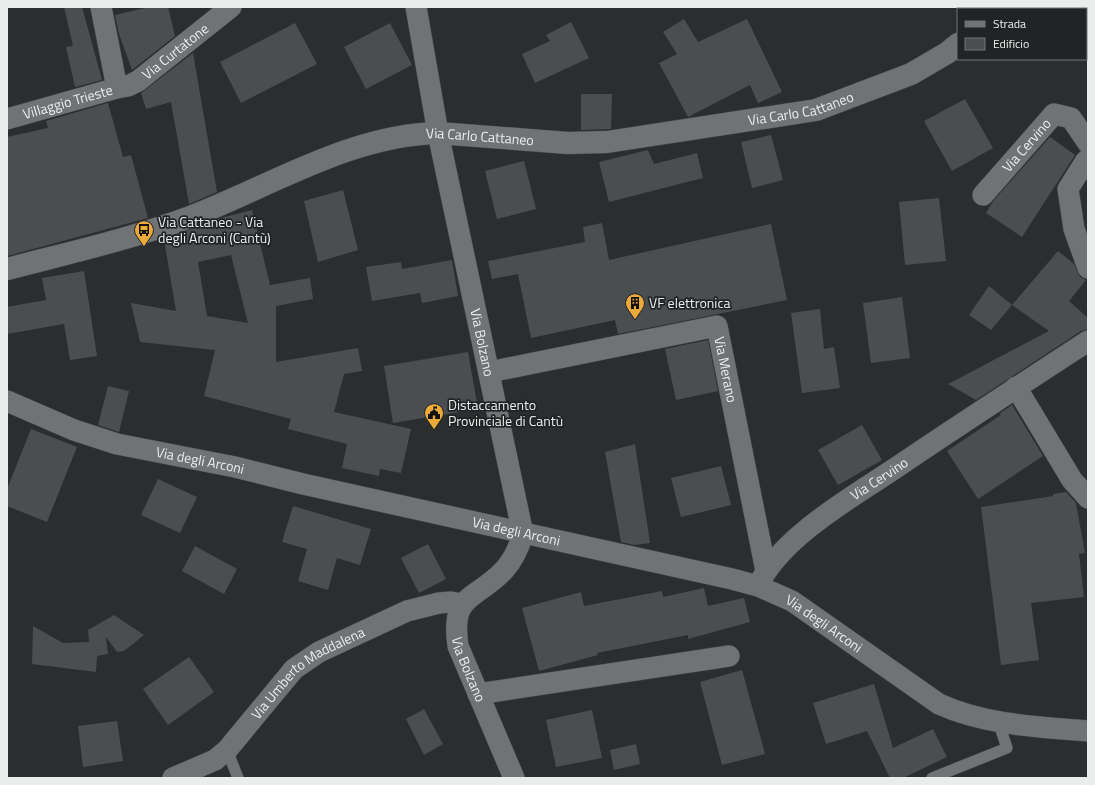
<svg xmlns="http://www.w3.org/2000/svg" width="1095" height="785" viewBox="0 0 1095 785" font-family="'Titillium Web',sans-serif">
<rect width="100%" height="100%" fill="#2b2e2f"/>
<!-- building -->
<path fill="#4b4e50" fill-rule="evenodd" d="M64,7H82L102,80L75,87L66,47L73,46Z
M149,7H168L175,36L132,70L119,34L115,15Z
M684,19L698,42L747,19L782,92L758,103L750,85L688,117L659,63L677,54L663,32Z
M571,22L589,58L535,83L522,54L550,41L546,35Z
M295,23L317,64L241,103L220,62Z
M390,23L412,65L366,89L344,47Z
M193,53L217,192L189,204L171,102L146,109L141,93Z
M581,94H612L611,129L581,130Z
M965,99L993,148L952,171L924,121Z
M108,103L123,157L131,155L148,218L7,256V137L48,128L46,121Z
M771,135L783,180L752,188L741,142Z
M1050,137L1075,155L1022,237L986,213L994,200Z
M648,150L654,164L697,153L703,178L609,202L599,162Z
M524,161L536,209L497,219L485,171Z
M343,190L358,250L318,262L304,201Z
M939,198L946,261L905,265L899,202Z
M252,210L270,285L310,278L313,299L276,306V362L358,348L362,371L344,374L334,412L411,429L401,473L380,469L379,476L342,468L347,444L288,429L291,419L204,396L215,350L140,342L131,303L176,311L164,239L221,218ZM231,255L248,323L207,316L198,262Z
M602,223L609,260L771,224L787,300L618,334L615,320L531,338L518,274L492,279L488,261L585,242L583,227Z
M1058,251L1074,264L1080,277L1086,280L1069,301L1088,318V329L1081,331L976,400L948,384L1049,331L1012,305Z
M452,260L458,296L422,303L420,293L372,301L366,267L401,262L402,269Z
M84,271L97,356L70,360L64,324L7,334V307L46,300L42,278Z
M989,286L1012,305L991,330L969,315Z
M902,297L910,358L871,363L863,303Z
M820,309L824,349L834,347L840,388L802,393L791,313Z
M708,340L718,391L676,400L665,349Z
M468,352L478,409L393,423L384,366Z
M108,386L129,391L119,432L98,425Z
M1012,405L1043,456L978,499L947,451L1001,415L999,414Z
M862,425L882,460L838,485L818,450Z
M31,429L77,447L47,522L7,506V489Z
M635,444L650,543L634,545L621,542L605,452Z
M721,466L731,505L681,517L671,478Z
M158,479L197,497L180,533L141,515Z
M1066,492L1076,503L1085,553L1079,554L1084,597L1031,603L1039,660L1001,665L981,507L1053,496V494Z
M293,506L371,529L360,565L337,558L328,590L298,581L307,549L282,542Z
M428,544L446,579L419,593L401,558Z
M195,546L237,569L224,594L182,571Z
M704,588L708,606L744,598L750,622L688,639V635L597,653L598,655L539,671L522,608L581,592L584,606L662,591L663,597Z
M114,615L144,635L124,651L117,652L106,637L108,654L97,656L96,672L32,664L33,626L63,643L89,642L88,630Z
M189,657L214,692L168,725L143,689Z
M742,670L765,754L722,765L700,682Z
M874,684L893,748L933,729L947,757L903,778H890L867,731L826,744L813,703Z
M424,709L443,744L424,755L406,719Z
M592,710L602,758L556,767L546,720Z
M117,721L123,761L83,767L78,726Z
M636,744L640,764L614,770L610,750Z"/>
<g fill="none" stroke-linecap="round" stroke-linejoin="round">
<!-- lane casing -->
<g stroke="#474a4a" stroke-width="12">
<path id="lane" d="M227,750L238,778
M932,778L1007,748L998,721"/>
</g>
<!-- street casing -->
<g stroke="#474a4a" stroke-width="22">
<g id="street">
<path id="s1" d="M416,7L438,133L523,534C519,547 514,559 505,569C476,601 450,592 458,646L514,778"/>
<path id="s2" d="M117,88L128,86L138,81L231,7"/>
<path id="s3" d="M7,119L117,88L101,7"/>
<path d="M1088,159L1085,162L1068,189L1074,229L1088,268"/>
<path id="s4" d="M983,195L1054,114L1071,118L1088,143"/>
<path id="s5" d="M489,372L717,326L766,571"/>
<path d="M1016,387L1072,480L1088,498"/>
<path id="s6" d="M7,401L74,430L117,444L235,467L303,484L732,579L758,586L792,601L939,704C985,725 1038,727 1088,731"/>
<path id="s7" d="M761,580C787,533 856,495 900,465C962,423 1025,382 1088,341"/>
<path d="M478,694L729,656"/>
<path id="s8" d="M173,778L215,760L227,750L294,669L319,652L407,611L439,603L451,602L463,604"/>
</g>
</g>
<!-- secondary casing -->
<g stroke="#474a4a" stroke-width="23">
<g id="secondary">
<path d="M1000,9L1003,7"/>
<path id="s9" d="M7,269C68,253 131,239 190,217C271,186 350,135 438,133L568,143L607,142L816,110L911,74L947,53L958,44"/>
</g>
</g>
<!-- lane -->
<use href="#lane" stroke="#6f7374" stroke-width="11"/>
<!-- street -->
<use href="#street" stroke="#6f7374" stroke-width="21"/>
<!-- secondary -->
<use href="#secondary" stroke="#6f7374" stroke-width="22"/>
</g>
<!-- icons -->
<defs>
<g id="bus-pin" transform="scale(1)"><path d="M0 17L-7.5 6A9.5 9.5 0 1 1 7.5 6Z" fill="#ebaa39" stroke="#212425"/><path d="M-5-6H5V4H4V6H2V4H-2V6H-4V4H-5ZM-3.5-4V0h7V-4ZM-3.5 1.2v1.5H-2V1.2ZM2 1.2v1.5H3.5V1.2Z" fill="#111"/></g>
<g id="building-pin" transform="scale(1)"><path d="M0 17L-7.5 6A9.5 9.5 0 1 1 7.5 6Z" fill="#ebaa39" stroke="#212425"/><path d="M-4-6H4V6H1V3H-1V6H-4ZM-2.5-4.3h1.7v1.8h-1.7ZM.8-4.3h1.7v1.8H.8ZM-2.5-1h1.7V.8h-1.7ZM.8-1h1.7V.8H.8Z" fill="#111"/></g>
<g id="civic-pin" transform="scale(1)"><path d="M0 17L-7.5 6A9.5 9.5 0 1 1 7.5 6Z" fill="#ebaa39" stroke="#212425"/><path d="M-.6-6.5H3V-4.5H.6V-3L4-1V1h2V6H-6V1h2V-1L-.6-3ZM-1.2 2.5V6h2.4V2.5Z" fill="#111"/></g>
</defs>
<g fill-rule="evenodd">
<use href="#bus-pin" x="144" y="230"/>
<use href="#building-pin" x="635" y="303"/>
<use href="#civic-pin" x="434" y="413"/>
</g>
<g text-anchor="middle" stroke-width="3.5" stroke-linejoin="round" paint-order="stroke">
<!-- street labels -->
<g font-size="14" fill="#ebeded" stroke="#212425">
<text dy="5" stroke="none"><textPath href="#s2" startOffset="70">Via Curtatone</textPath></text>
<text dy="5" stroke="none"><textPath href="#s3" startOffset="63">Villaggio Trieste</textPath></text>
<text dy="5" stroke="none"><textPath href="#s9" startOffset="820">Via Carlo Cattaneo</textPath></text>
<text dy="5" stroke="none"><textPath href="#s9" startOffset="496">Via Carlo Cattaneo</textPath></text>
<text dy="5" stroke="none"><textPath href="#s4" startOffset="66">Via Cervino</textPath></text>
<text dy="5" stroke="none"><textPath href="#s1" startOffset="342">Via Bolzano</textPath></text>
<text dy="5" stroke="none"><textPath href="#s5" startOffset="277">Via Merano</textPath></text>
<text dy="5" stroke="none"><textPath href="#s6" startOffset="203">Via degli Arconi</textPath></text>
<text dy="5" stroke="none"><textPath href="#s7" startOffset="157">Via Cervino</textPath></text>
<text dy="5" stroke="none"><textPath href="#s6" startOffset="527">Via degli Arconi</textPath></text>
<text dy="5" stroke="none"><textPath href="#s6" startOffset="851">Via degli Arconi</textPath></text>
<text dy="5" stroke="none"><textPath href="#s1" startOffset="701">Via Bolzano</textPath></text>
<text dy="5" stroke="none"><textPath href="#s8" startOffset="175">Via Umberto Maddalena</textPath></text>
</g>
<!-- poi labels -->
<g font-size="14" fill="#ebeded" stroke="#212425" text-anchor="start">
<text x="158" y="227">Via Cattaneo - Via<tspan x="158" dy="16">degli Arconi (Cantù)</tspan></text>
<text x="649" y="308">VF elettronica</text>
<text x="448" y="410">Distaccamento<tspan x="448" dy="16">Provinciale di Cantù</tspan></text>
</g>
</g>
<!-- border -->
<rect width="1095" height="785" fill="none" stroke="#ebeded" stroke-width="16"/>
<!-- legend -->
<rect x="957" y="8" width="130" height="52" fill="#212425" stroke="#727475"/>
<rect x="965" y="21" width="20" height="6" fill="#6f7374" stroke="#727475"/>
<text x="993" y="28" font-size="12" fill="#ebeded">Strada</text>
<rect x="965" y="38" width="20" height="12" fill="#4b4e50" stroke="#727475"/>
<text x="993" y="48" font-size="12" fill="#ebeded">Edificio</text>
</svg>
